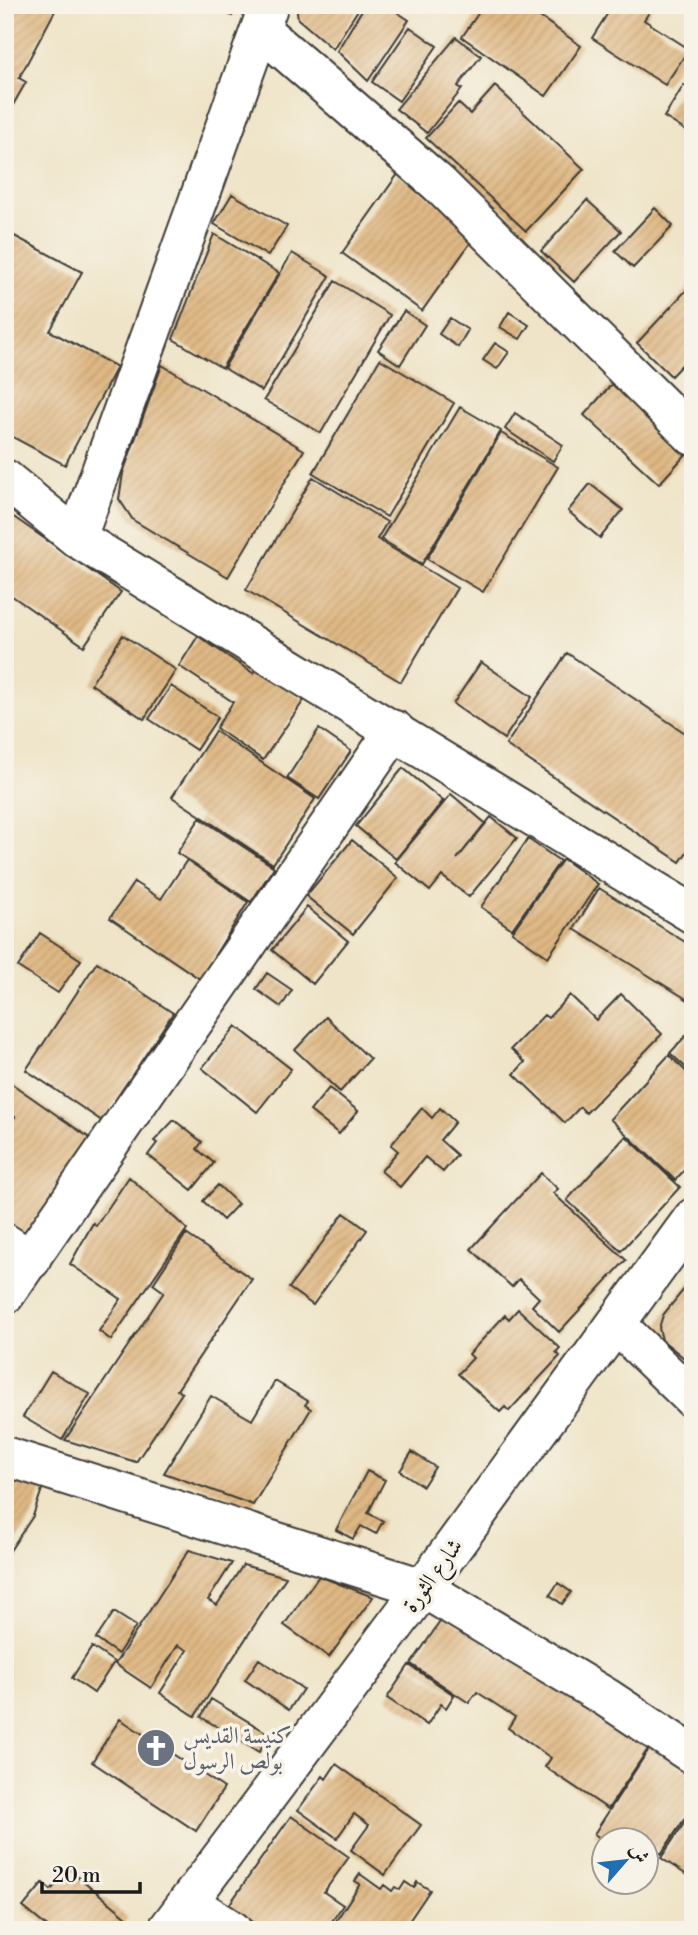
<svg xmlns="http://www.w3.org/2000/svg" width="698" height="1935" viewBox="0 0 698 1935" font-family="'Libre Bodoni',Amiri,serif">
<defs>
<pattern id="building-hatch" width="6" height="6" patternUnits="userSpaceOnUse" patternTransform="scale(1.75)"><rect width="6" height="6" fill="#dfb884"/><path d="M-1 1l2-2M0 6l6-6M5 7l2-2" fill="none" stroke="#bf9e71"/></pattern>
</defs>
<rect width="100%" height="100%" fill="#f7f3e8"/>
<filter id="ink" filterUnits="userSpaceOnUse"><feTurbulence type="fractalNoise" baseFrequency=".0143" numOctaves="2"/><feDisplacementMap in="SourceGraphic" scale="14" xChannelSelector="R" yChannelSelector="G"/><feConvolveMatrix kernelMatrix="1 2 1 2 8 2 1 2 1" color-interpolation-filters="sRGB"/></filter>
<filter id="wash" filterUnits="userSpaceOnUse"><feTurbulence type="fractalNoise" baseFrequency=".00686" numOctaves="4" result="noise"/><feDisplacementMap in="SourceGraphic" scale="28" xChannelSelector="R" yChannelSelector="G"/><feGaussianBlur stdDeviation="1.57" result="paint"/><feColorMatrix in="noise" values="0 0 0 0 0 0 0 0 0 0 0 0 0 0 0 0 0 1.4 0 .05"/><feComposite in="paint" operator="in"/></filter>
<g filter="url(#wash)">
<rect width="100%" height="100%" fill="#efe4c8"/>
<g id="blocks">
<!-- building -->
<path fill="url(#building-hatch)" d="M5,5H49L56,9L19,78L26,82L5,119Z
M212,5H238L232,16Z
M296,5H361L333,49L298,19Z
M365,5L377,9L379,5H386L409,20L368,81L337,51Z
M484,5H523L581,46L546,96L462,37Z
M613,5H654L644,20L689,49L665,85L592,38Z
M410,27L437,46L399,101L372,82Z
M456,37L481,56L458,86L462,89L427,133L396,109Z
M684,85L693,91V135L664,117Z
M495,86L584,169L526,231L426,138L458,103L470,114Z
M398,174L478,232L422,311L342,253Z
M232,194L287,226L268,256L214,224Z
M587,200L621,231L574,282L541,251Z
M655,208L673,226L633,268L615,251Z
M5,231L82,272L50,331L117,367L65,465L5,433Z
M214,234L279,273L222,368L173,339Z
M292,253L330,276L262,391L224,368Z
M335,281L390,315L321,433L264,400Z
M693,283V353L671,376L637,343Z
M404,311L425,325L400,365L378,350Z
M509,312L529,325L520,339L500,327Z
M450,318L468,330L458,347L439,334Z
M495,343L509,352L497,369L483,360Z
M380,359L454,403L387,517L313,473Z
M162,365L304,450L228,577L133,520L119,499L123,473Z
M612,384L688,452L659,484L584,415Z
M460,407L501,431L422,564L381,539Z
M515,413L563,445L553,461L505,429Z
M501,433L558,467L483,592L427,559Z
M313,477L387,522L377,539L457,588L401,682L246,590Z
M590,484L623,510L600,538L568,511Z
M5,511L121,592L84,646L5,591Z
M123,635L176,670L144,719L91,684Z
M198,636L253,673L256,668L304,700L263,760L216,728L233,702L179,666Z
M567,653L688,735L693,729V843L680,862L506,745Z
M481,662L532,697L504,739L453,704Z
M171,686L218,717L196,750L149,719Z
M319,729L351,751L319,799L287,778Z
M215,731L315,799L273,864L172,797Z
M403,768L443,801L396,859L356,826Z
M451,794L485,823L457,859L491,817L517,838L469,897L442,876L430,891L395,862Z
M200,818L274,867L251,902L177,853Z
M528,839L560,861L512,929L481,907Z
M352,840L398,878L353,934L306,896Z
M563,859L598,884L548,957L512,932Z
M187,860L248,902L200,979L110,918L134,882L161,899Z
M599,888L693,947V1003L574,929Z
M307,907L348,941L313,984L272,950Z
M40,933L81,960L58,993L18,967Z
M97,962L173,1013L102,1121L26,1070Z
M267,973L292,990L281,1007L256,989Z
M621,994L662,1034L586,1113L580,1107L565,1123L514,1074L525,1062L511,1049L544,1015L548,1018L570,995L596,1020Z
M326,1017L370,1059L340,1092L295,1050Z
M236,1026L291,1069L257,1112L202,1068Z
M693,1028V1074L670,1053Z
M669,1055L693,1078V1161L675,1180L610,1119Z
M5,1079L91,1139L22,1237L5,1226V1130L15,1117L5,1110Z
M329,1088L358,1111L339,1134L310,1111Z
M422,1108L432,1118L440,1108L455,1122L440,1140L457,1155L443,1172L425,1157L400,1187L381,1171L398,1151L391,1145Z
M174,1120L202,1142L197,1149L214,1163L192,1190L148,1155L157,1143L154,1141Z
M626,1136L680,1187L621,1251L567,1200Z
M541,1173L558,1189L553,1193L626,1260L559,1332L532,1306L539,1298L519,1279L512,1287L471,1249Z
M129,1177L187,1229L111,1340L99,1331L121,1299L70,1264L93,1223L96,1226Z
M218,1185L238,1204L223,1220L203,1201Z
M344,1213L367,1230L313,1305L289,1288Z
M186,1234L252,1279L177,1390L182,1393L136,1462L65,1440L164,1292L153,1284Z
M693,1278V1357L689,1362L662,1340L659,1328L663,1315Z
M518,1309L560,1348L556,1352L560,1356L509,1411L505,1407L500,1412L458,1374L473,1358L469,1354L505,1315L509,1319Z
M51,1371L90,1394L62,1440L23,1417Z
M275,1381L308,1401L305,1405L311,1409L253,1505L164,1473L211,1396L252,1420Z
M412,1452L435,1467L423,1486L400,1471Z
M367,1471L385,1480L368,1513L383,1521L376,1534L361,1526L353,1539L336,1530Z
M5,1473L43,1486L33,1516L9,1552L5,1549Z
M189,1550L232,1563L208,1600L217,1605L243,1565L286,1577L195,1716L160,1693L187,1650L178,1645L151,1688L115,1664Z
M319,1576L373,1597L329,1657L284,1625Z
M558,1583L571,1592L562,1604L550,1595Z
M114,1612L136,1626L118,1654L96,1639Z
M444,1616L650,1746L608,1809L545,1767L551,1758L508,1728L515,1717L477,1692L469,1703L411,1664Z
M92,1647L114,1662L94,1693L72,1678Z
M259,1659L303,1689L289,1710L245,1680Z
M409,1665L454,1695L446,1708L441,1704L427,1725L387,1698Z
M211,1699L269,1734L259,1752L201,1717Z
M120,1719L224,1788L196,1831L92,1762Z
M651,1746L693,1774V1806L661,1854L624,1829L617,1840H603L594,1834Z
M336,1764L421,1825L385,1875L351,1850L369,1825L354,1814L337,1838L298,1810L323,1776L326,1779Z
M693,1810V1879L661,1858Z
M291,1816L349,1857L324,1892L343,1905L326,1930H263L229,1905Z
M69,1869L128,1918L118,1930H51L23,1907L43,1883L51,1890Z
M360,1874L381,1889L384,1885L392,1891L395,1887L400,1890L405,1882L414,1888L417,1882L430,1890L403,1930H330L360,1884L355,1881Z"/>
</g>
</g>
<g filter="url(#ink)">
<use href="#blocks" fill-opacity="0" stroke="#3c3a36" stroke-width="2"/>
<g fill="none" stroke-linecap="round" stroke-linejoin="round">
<!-- street casing -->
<g stroke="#3c3a36" stroke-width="42">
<path id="street" d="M260,29L439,184L693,436
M5,479L77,538L693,914
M77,538L268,7
M5,1243L31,1260
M616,1324L693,1399
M423,1588L607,1698L693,1755
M188,1902L232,1930"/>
</g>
<!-- secondary casing -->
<g stroke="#3c3a36" stroke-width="42">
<path id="secondary" d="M5,1295L395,730
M5,1456L423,1588
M167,1930L423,1588L693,1218"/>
</g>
<!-- street -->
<use href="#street" stroke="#fff" stroke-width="38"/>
<!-- secondary -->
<use href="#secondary" stroke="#fff" stroke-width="38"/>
</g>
</g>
<!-- icons -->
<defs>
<g id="church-disc" transform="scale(2.0125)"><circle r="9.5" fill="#6b7280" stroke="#f7f3e8"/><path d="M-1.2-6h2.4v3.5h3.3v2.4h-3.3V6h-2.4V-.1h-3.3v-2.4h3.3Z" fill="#fff"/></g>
</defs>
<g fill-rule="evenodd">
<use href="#church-disc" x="156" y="1748"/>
</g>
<g text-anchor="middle" stroke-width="7" stroke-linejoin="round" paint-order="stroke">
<!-- street labels -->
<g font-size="23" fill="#1c1c1c" stroke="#f7f3e8">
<text transform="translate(432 1575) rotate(-54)" y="8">شارع الثورة</text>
</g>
<!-- worship labels -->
<g font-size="23" fill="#5b616d" stroke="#f7f3e8" text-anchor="start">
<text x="183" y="1743">كنيسة القديس<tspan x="183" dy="26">بولص الرسول</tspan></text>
</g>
</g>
<!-- margin -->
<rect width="698" height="1935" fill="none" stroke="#f7f3e8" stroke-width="28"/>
<!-- north arrow -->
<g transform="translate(625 1861) rotate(62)"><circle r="33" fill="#f7f3e8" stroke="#9f9d96" stroke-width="2"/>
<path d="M0-5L12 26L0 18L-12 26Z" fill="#1f6fb2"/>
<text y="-10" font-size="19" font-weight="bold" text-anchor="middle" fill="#1c1c1c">ش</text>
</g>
<!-- scale -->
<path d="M42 1882v10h98v-10" fill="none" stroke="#1c1c1c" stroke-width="3.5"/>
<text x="52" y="1882" font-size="21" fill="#1c1c1c" stroke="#f7f3e8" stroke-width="5" paint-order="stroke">20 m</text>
</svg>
